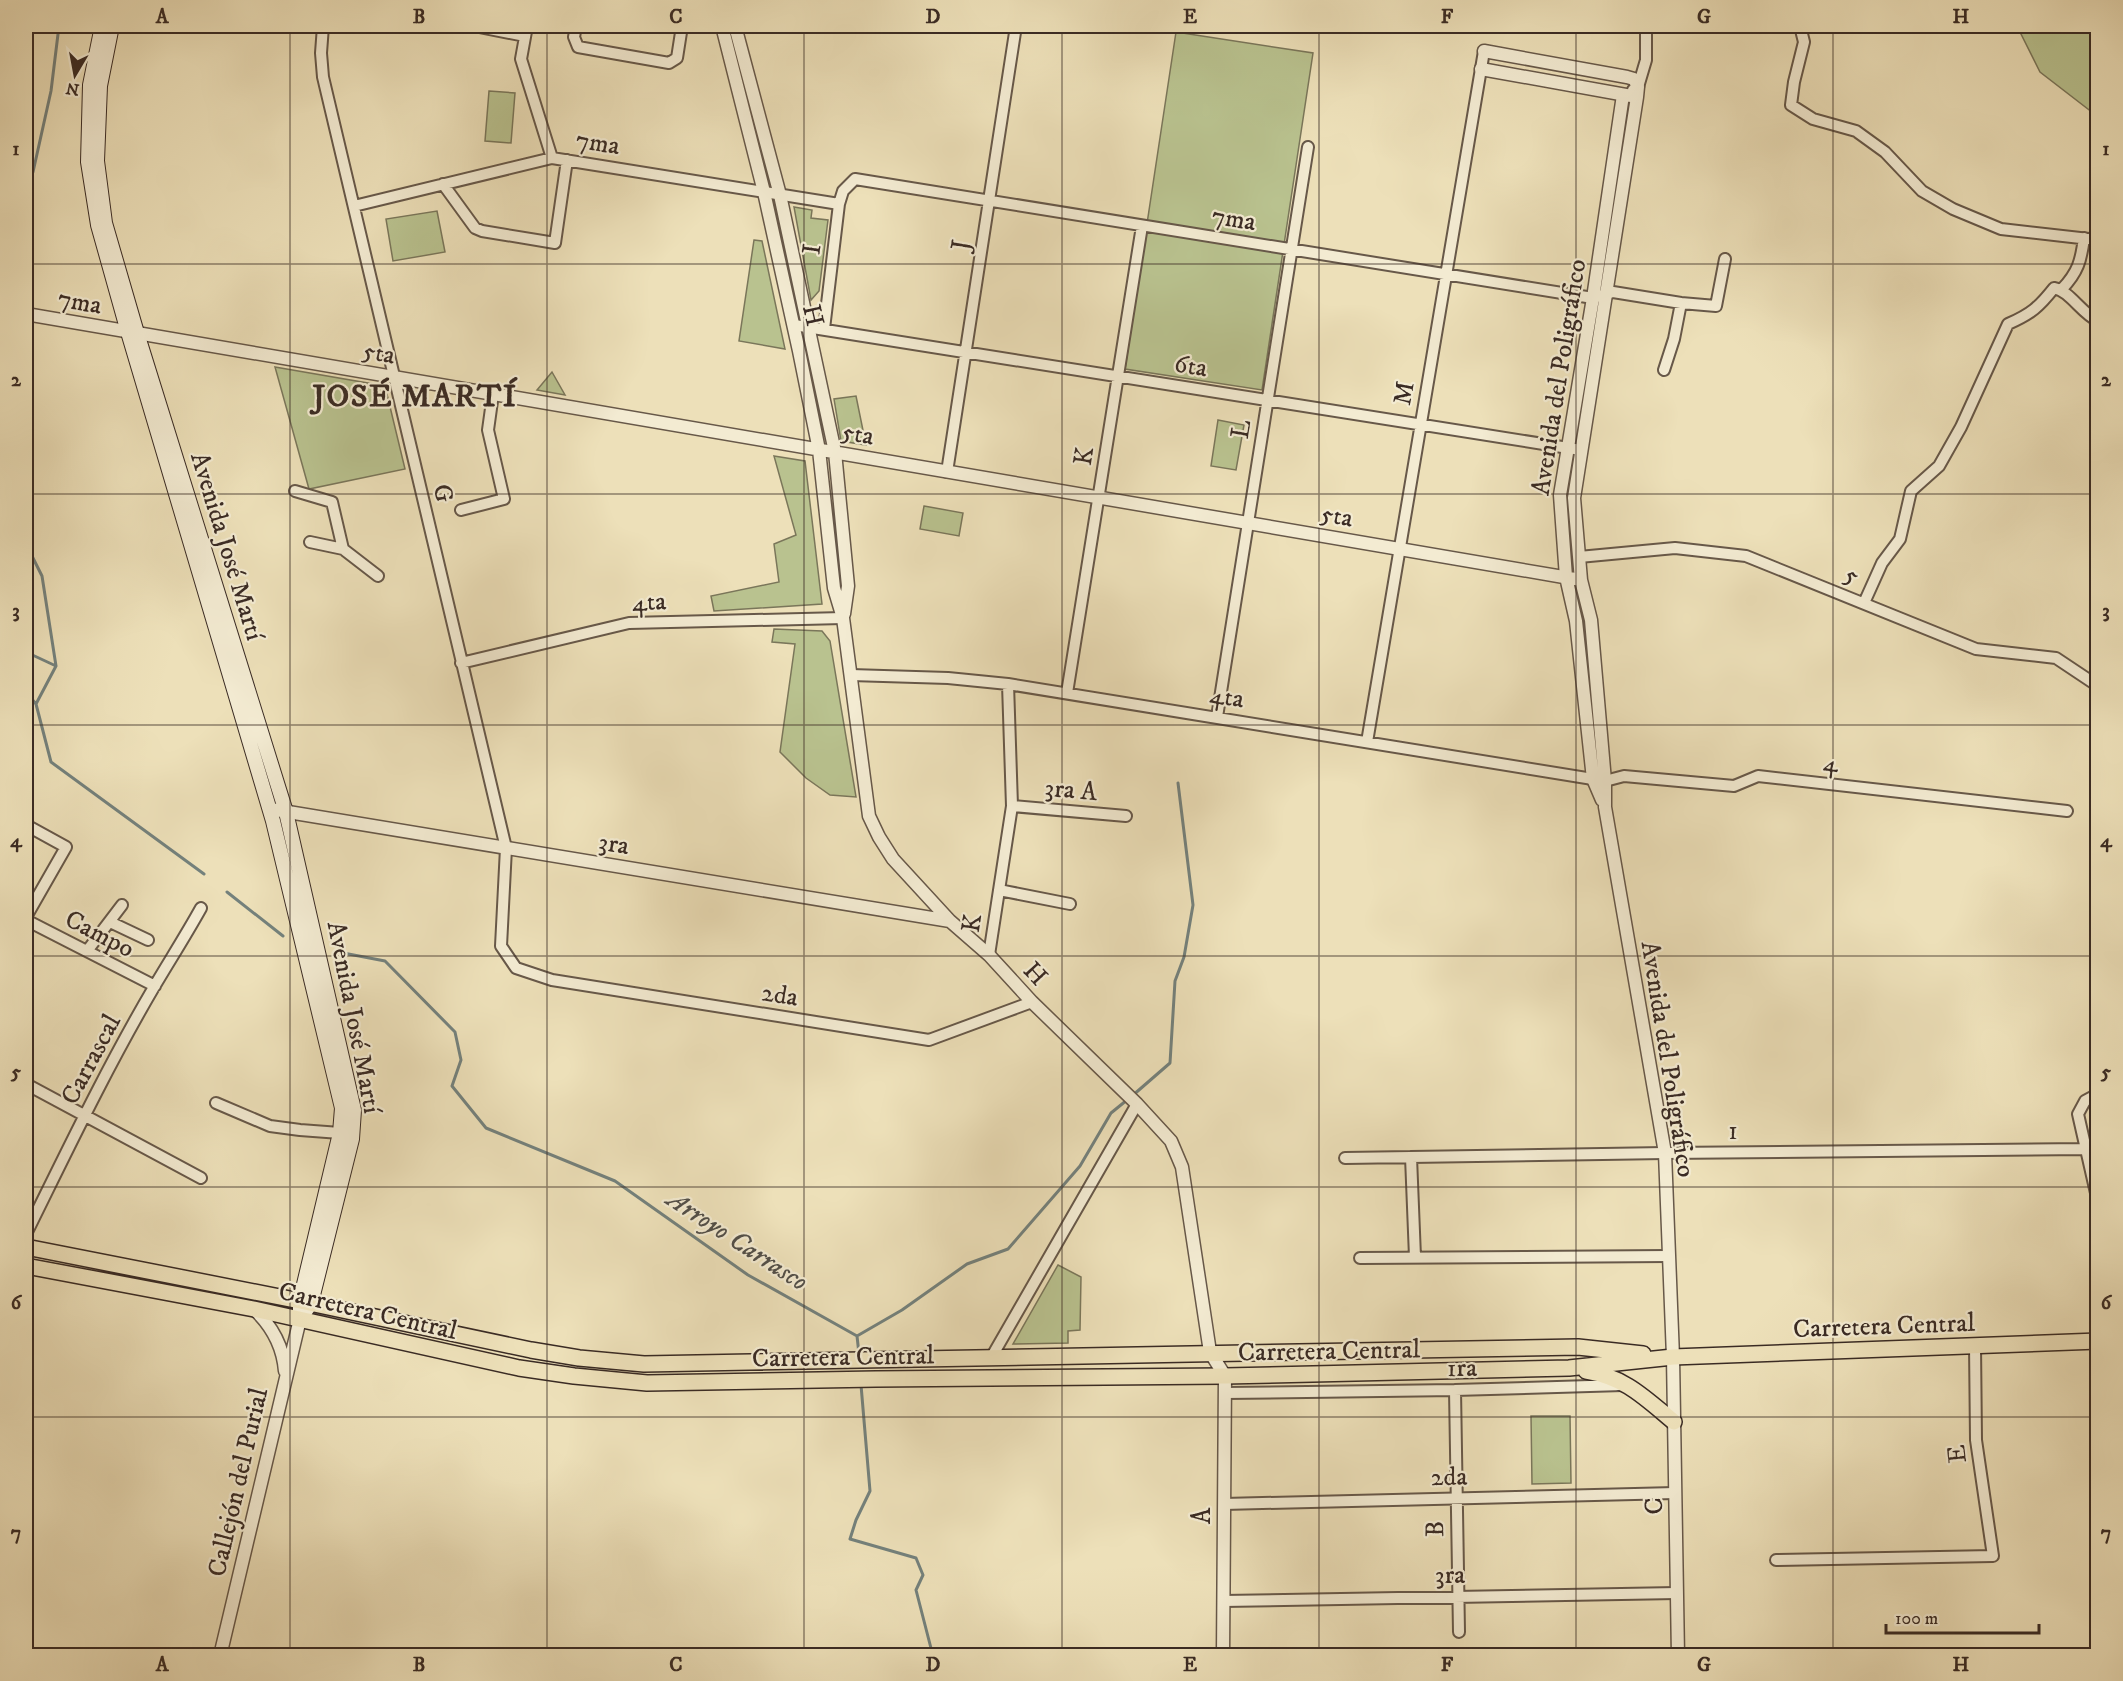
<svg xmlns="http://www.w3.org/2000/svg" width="2123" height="1681" viewBox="0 0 2123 1681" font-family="'IM FELL DW Pica',serif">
<rect width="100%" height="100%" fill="#ede0b9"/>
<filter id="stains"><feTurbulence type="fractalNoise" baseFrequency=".00333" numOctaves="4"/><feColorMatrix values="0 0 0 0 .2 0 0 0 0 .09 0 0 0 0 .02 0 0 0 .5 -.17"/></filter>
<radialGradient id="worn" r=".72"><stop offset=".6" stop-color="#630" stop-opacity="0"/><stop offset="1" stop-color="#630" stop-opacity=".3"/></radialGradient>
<!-- green -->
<path fill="#b9c28f" stroke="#7a765a" stroke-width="1.5" d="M2017,26H2097V116L2040,72Z
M1176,32L1313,53L1262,390L1125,369Z
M489,91L515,93L511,143L485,141Z
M794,207L812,210L811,218L828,220L819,291L811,300Z
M437,211L445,252L393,261L386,219Z
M754,240L762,241L785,349L739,341Z
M275,367L385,386L405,469L309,489Z
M552,372L565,395L537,390Z
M856,396L866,445L841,441L834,399Z
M1218,420L1244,425L1236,470L1211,466Z
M774,456L805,461L822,604L714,611L711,596L779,582L774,544L796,535Z
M924,506L963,513L959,536L920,529Z
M774,629L822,631L830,641L856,797L830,795L806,778L780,752L795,644L772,642Z
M1058,1265L1081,1277L1080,1330L1068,1331V1343L1013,1344Z
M1531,1416H1570L1571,1483L1532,1484Z"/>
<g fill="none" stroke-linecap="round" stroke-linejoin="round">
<!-- stream -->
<path stroke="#74817c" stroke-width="3" d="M26,181L33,172L51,91L59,26
M26,544L42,576L56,666L36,704
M26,652L56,666
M26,692L36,704L51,762L204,874
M227,892L283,936
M338,952L385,961L455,1032L461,1060L452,1086L486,1128L615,1181L748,1275L857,1336L859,1354
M1132,1096L1170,1063L1175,981L1184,957L1193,905L1178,783
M857,1336L902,1310L967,1264L1008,1249L1080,1166L1111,1113L1127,1100
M861,1385L870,1491L856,1520L850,1539L916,1558L923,1575L916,1590L933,1656"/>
<!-- minor casing -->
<g stroke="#675849" stroke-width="14">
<path id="minor" d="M323,26L321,53L323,77L506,848L501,946L516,968L552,980L929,1040L1032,1002
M474,26L525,36
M527,26L521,59L552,158
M576,26L574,37L578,47L669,63L677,58L682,26
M1800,26L1804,42L1794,82L1791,105L1813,119L1856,131L1885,152L1922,191L1953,209L2001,229L2098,240
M1633,90L1638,87L1646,60V26
M443,184L475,228L482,231L555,243L567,160
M354,206L552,158L839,204
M2062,289C2078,272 2081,261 2084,238
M794,325L1581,450
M824,329L839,204L843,191L855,179L1593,298L1613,292L1681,303L1716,306L1725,259
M1664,370L1674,339L1681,303
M947,472L1016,26
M295,491L332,502L343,549L310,542
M461,510L504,499L488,430L493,394
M343,549L378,576
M1579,557L1675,548L1746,556L1976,649L2056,658L2098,686
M1864,603L1882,563L1900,539L1911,491L1939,466L1961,427L2008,324C2031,314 2039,307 2054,288C2070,291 2081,313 2098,321
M461,663L629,623L843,618
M851,675L948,678L1008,684L1605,781L1624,776L1734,786L1758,776L2067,811
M1067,693L1142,226
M1217,717L1308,147
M1367,742L1484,51
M1012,806L1126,816
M26,825L66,847L26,917
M999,890L1070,904
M26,920L155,986
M110,922L148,940
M87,951L122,905
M989,955L1012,806L1008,684
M26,1084L201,1178
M2098,1094L2085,1101L2078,1114L2098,1202
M216,1103L270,1126L300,1130L340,1133
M1411,1157L1415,1257
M1345,1158L1665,1153L2086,1149
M26,1234C67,1151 107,1067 154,987C170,960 186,935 201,908
M1360,1258L1669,1256
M991,1358L1137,1104
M1455,1390L1459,1632
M1225,1393L1455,1390L1623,1385
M1224,1504L1675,1493
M1776,1560L1993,1556L1976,1440L1975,1345
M1223,1601L1677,1593"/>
</g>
<!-- tertiary casing -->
<g stroke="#675849" stroke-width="15">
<path id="tertiary" d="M722,26L764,192L799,351L819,450L834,588L843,618L869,816L879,837L893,859L950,921L989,955L1032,1002L1137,1104L1171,1141L1182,1167L1210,1352L1225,1376L1223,1656
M735,26L780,195L835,452L848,586L844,614
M1481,69L1637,97L1638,87L1634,79L1627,77L1484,51
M1637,97L1574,498L1581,580L1591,620L1605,781V807L1665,1153L1673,1357L1678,1656
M26,314L1581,580
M1602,800L1593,779L1576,621L1566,577L1560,495L1593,298L1623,95
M270,809L950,921
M254,1309C272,1326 283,1346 285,1371
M220,1656L300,1319"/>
</g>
<!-- secondary casing -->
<g stroke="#3a2b24" stroke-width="16">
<path id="secondary" d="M102,26L90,85L88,162L98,225L128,332L273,821L342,1108L340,1133L300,1301V1319L311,1303L352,1139L354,1110L286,812L137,333L105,223L97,161L100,86L112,26"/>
</g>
<!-- primary casing -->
<g stroke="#3a2b24" stroke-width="18">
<path id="primary" d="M26,1247L300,1301L531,1350L579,1358L644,1364L1578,1347L1643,1354
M26,1266L254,1309L519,1368L574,1376L647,1383L876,1379L1225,1376L1569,1368L1673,1357L2098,1341
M1586,1371C1625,1377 1645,1398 1674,1422"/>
</g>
<!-- minor -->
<use href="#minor" stroke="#f3ebd2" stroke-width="10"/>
<!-- tertiary -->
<use href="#tertiary" stroke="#f3ebd2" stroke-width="12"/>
<!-- secondary -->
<use href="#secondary" stroke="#f3ebd2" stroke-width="14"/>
<!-- primary -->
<use href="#primary" stroke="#ede0b9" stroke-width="15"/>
</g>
<!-- grid -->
<path fill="none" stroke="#3a2b24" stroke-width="1.5" stroke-opacity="0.55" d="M290,26V1656M547,26V1656M804,26V1656M1062,26V1656M1319,26V1656M1576,26V1656M1833,26V1656M26,264H2098M26,494H2098M26,725H2098M26,956H2098M26,1187H2098M26,1417H2098"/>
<g text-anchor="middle" stroke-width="4.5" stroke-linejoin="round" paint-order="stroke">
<!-- street labels -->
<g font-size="26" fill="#3a2b24" stroke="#f3ebd2">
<text transform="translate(598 142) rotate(9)" y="9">7ma</text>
<text transform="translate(1234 218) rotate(9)" y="9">7ma</text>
<text transform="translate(960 245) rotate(-81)" y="9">J</text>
<text transform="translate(811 249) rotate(-83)" y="9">I</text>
<text transform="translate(80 301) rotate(10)" y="9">7ma</text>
<text transform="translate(814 315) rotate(77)" y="9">H</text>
<text transform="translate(379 352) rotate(10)" y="9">5ta</text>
<text transform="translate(1191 365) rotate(9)" y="9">6ta</text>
<text transform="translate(1558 377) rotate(-81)" y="9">Avenida del Poligráfico</text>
<text transform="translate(1403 393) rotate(-80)" y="9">M</text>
<text transform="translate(1240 429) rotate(-81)" y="9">L</text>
<text transform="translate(858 433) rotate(10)" y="9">5ta</text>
<text transform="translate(1083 456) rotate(-81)" y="9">K</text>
<text transform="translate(444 493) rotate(77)" y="9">G</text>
<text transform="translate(1337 515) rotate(10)" y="9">5ta</text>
<text transform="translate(228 546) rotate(73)" y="9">Avenida José Martí</text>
<text transform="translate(1852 574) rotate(22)" y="9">5</text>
<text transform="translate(649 601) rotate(-3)" y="9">4ta</text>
<text transform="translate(1227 696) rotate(9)" y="9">4ta</text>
<text transform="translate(1831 762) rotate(6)" y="9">4</text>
<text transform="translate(1071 789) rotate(5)" y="9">3ra A</text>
<text transform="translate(614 843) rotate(9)" y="9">3ra</text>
<text transform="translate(971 923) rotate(-81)" y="9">K</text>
<text transform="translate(100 933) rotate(27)" y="9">Campo</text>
<text transform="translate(1036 973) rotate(47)" y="9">H</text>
<text transform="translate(780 994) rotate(9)" y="9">2da</text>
<text transform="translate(355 1017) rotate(79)" y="9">Avenida José Martí</text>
<text transform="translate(90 1059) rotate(-62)" y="9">Carrascal</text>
<text transform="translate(1669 1059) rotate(81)" y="9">Avenida del Poligráfico</text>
<text x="1733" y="1139">1</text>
<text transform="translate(368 1310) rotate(13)" y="9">Carretera Central</text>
<text transform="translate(1884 1325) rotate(-2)" y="9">Carretera Central</text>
<text transform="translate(1329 1350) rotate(-1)" y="9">Carretera Central</text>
<text transform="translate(843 1356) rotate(-1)" y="9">Carretera Central</text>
<text transform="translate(1462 1367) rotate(-1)" y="9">1ra</text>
<text transform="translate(1956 1454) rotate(-96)" y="9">E</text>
<text transform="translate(1449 1476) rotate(-1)" y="9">2da</text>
<text transform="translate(237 1482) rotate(-77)" y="9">Callejón del Purial</text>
<text transform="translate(1653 1506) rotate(-91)" y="9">C</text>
<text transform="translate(1201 1516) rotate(-90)" y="9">A</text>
<text transform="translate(1434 1529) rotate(-91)" y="9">B</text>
<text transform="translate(1450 1574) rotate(-1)" y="9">3ra</text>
</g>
<!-- water labels -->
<g font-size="27" font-style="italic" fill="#524f49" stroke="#f3ebd2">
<text transform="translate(738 1240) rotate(33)" y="9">Arroyo Carrasco</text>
</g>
<!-- district labels -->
<g font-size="32" font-weight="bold" letter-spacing="1.5" fill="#3a2b24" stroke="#f3ebd2">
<text x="415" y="406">JOSÉ MARTÍ</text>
</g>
</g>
<!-- margin -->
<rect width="2123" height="1681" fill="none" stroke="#ede0b9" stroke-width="66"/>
<!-- north arrow -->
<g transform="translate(75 75) rotate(190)" stroke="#f3ebd2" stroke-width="4.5" paint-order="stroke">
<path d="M0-4.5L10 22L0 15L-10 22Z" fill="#3a2b24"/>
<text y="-9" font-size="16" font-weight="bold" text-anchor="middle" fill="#3a2b24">N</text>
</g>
<!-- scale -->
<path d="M1886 1624v9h153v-9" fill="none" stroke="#3a2b24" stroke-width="3"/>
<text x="1895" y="1624" font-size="18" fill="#3a2b24" stroke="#f3ebd2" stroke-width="4.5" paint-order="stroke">100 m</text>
<rect x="33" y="33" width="2057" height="1615" fill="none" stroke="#3a2b24" stroke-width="2"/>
<g font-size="20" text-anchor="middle" font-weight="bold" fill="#3a2b24">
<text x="162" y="23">A</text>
<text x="419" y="23">B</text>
<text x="676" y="23">C</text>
<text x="933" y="23">D</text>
<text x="1190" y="23">E</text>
<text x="1447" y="23">F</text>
<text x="1704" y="23">G</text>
<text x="1961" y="23">H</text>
<text x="16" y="155">1</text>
<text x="2106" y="155">1</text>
<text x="16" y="386">2</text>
<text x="2106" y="386">2</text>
<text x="16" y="617">3</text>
<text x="2106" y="617">3</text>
<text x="16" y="847">4</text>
<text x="2106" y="847">4</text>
<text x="16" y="1078">5</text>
<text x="2106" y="1078">5</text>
<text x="16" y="1309">6</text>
<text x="2106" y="1309">6</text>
<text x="16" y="1539">7</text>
<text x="2106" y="1539">7</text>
<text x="162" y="1671">A</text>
<text x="419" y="1671">B</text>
<text x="676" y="1671">C</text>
<text x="933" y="1671">D</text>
<text x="1190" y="1671">E</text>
<text x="1447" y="1671">F</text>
<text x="1704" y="1671">G</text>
<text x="1961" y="1671">H</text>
</g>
<rect width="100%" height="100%" filter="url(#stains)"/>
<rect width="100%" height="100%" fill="url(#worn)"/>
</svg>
